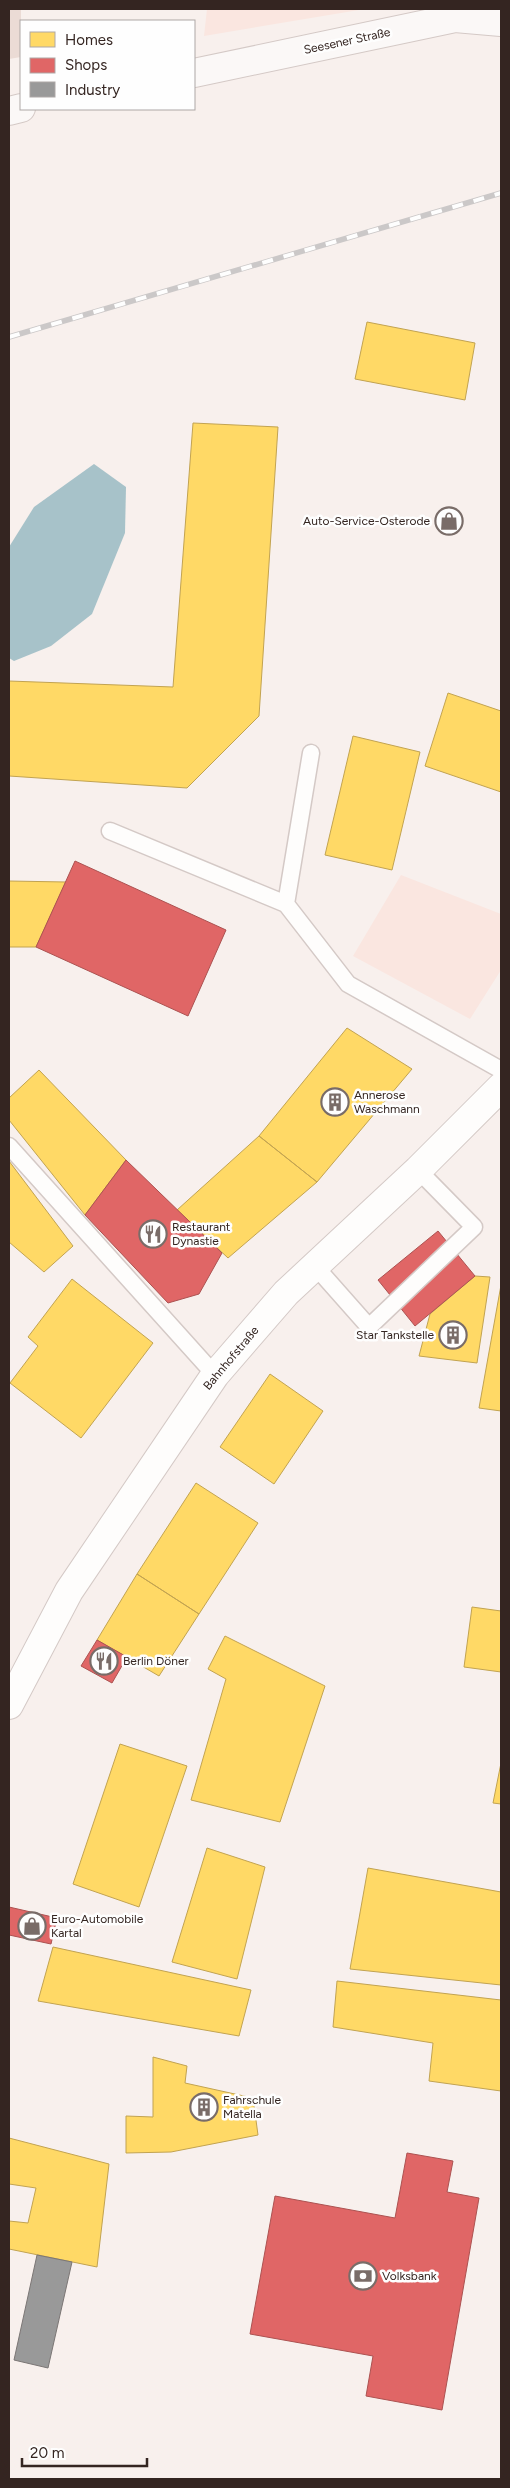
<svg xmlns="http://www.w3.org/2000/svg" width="510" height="2488" viewBox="0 0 510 2488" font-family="Figtree,sans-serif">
<rect width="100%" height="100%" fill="#f8f0ed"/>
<!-- built -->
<path fill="#fae6e0" d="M207,9H365L204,36Z
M401,875L501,914V970L470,1019L353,956Z"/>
<!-- green -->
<path fill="#ebdbd5" d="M9,9H21V57L9,59Z"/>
<!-- water -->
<path fill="#a7c2c9" d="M94,464L126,487L125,533L92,614L51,646L14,661L9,658V547L34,507Z"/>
<!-- homes -->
<path fill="#ffd966" stroke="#c2a351" d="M367,322L475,343L465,400L355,379Z
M193,423L278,427L259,716L187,788L9,776V681L173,687Z
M448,693L501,711V792L425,766Z
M353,736L420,752L392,870L325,855Z
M9,881L66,882L36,947H9Z
M347,1028L412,1069L317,1182L259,1136Z
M39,1070L126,1160L85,1215L9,1120V1098Z
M259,1136L317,1182L228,1258L177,1210Z
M9,1161L73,1246L44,1272L9,1242Z
M475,1276L490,1277L477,1363L419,1356L430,1314Z
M72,1279L153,1343L81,1438L10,1383L38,1346L28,1337Z
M501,1285V1411L479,1408Z
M270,1374L323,1411L274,1484L220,1447Z
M196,1483L258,1523L199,1614L137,1574Z
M137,1574L199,1614L159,1676L97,1640Z
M472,1607L501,1611V1672L464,1667Z
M225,1636L325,1686L280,1822L191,1800L226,1679L208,1669Z
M120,1744L187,1766L139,1907L73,1884Z
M501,1763V1804L493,1803Z
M207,1848L265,1867L237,1979L172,1962Z
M368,1868L501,1892V1985L350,1969Z
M53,1947L251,1990L239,2036L38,2001Z
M337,1981L501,2000V2091L429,2081L433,2043L333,2027Z
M153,2057L187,2066L185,2083L253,2098L258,2135L171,2152L126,2153V2116L153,2117Z
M9,2138L109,2164L97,2267L9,2249V2221L28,2223L36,2188L9,2184Z"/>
<!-- shops -->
<path fill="#e06666" stroke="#ac5251" d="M75,861L226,930L188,1016L36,947Z
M126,1160L222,1253L199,1294L168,1303L85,1215Z
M438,1231L475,1276L415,1326L378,1280Z
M97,1640L127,1657L112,1683L81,1666Z
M9,1907L57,1918L51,1944L9,1935Z
M407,2153L453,2161L447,2192L479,2198L442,2410L366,2396L373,2356L250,2334L275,2196L395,2218Z"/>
<!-- industry -->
<path fill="#999" stroke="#7b7675" d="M37,2255L72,2262L48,2368L14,2360Z"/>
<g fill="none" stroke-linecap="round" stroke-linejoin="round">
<!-- lane casing -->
<g stroke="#d4c9c6" stroke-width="19">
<path id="lane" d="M110,831L286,904L348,984L501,1070
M286,904L311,753
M9,1146L215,1375
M315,1266L369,1327L474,1227L418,1170"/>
</g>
<!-- street casing -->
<g stroke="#d4c9c6" stroke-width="30">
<path id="street" d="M9,1705L69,1591L215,1375L286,1293L418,1170L501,1087"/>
</g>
<!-- secondary casing -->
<g stroke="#d4c9c6" stroke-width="30">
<path id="secondary" d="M194,73L455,18L501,22
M9,111L21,108"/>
</g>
<!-- lane -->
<use href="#lane" stroke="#fefdfc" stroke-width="16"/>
<!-- street -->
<use href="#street" stroke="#fefdfc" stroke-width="28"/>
<!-- secondary -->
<use href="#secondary" stroke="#fbf8f7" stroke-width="28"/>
<!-- rail casing -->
<g stroke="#cbc8c8" stroke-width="5.5">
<path id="rail" d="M9,337L501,193"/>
</g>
<!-- rail -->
<use href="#rail" stroke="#fefefe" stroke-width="4" stroke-dasharray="11" stroke-linecap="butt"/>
</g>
<!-- icons -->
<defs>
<g id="shop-ring" transform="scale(1.4375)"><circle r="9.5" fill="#fefefe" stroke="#796c68" stroke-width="1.5"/><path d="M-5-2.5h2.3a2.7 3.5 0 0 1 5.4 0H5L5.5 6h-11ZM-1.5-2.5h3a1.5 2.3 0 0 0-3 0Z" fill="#796c68"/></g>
<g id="building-ring" transform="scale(1.4375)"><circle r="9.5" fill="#fefefe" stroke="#796c68" stroke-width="1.5"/><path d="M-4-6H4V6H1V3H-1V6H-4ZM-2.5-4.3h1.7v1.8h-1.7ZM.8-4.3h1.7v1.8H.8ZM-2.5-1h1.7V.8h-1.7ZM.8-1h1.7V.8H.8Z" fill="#796c68"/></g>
<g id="restaurant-ring" transform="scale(1.4375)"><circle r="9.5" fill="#fefefe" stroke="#796c68" stroke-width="1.5"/><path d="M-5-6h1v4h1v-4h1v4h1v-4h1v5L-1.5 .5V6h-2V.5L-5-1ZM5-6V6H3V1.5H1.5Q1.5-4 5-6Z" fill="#796c68"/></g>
<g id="bank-ring" transform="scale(1.4375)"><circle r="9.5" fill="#fefefe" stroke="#796c68" stroke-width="1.5"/><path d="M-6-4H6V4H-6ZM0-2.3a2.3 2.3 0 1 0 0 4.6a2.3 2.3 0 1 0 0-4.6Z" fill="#796c68"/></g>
</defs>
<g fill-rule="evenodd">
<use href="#shop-ring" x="449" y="521"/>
<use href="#building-ring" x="335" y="1102"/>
<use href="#restaurant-ring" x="153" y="1234"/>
<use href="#building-ring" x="453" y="1335"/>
<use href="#restaurant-ring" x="104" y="1661"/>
<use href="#shop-ring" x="32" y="1926"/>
<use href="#building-ring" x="204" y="2107"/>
<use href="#bank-ring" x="363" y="2276"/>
</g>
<g text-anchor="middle" stroke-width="5" stroke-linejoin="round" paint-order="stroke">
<!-- street labels -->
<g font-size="12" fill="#342521" stroke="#fefefe">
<text transform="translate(347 41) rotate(-12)" y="4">Seesener Straße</text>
<text transform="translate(231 1358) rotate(-50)" y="4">Bahnhofstraße</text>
</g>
<!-- poi labels -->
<g font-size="12" fill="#342521" stroke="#fefefe" text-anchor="start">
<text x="430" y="525" text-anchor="end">Auto-Service-Osterode</text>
<text x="354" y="1099">Annerose<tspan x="354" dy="14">Waschmann</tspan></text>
<text x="172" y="1231">Restaurant<tspan x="172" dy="14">Dynastie</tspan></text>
<text x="434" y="1339" text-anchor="end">Star Tankstelle</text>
<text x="123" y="1665">Berlin Döner</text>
<text x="51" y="1923">Euro-Automobile<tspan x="51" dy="14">Kartal</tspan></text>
<text x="223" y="2104">Fahrschule<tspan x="223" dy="14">Matella</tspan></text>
<text x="382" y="2280">Volksbank</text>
</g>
</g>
<!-- border -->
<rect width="510" height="2488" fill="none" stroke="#342521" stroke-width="20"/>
<!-- legend -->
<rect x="20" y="20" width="175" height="90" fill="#fefefe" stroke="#ada7a6"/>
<rect x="30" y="32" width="25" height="15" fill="#ffd966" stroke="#ada7a6"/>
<text x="65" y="45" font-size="15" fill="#342521">Homes</text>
<rect x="30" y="58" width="25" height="15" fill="#e06666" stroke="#ada7a6"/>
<text x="65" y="70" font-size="15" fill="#342521">Shops</text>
<rect x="30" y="82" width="25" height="15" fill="#999999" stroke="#ada7a6"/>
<text x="65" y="95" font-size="15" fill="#342521">Industry</text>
<!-- scale -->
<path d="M22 2458v8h125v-8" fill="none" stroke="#342521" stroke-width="2.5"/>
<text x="30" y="2458" font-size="15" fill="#342521" stroke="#fefefe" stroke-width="4" paint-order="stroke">20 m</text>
</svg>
